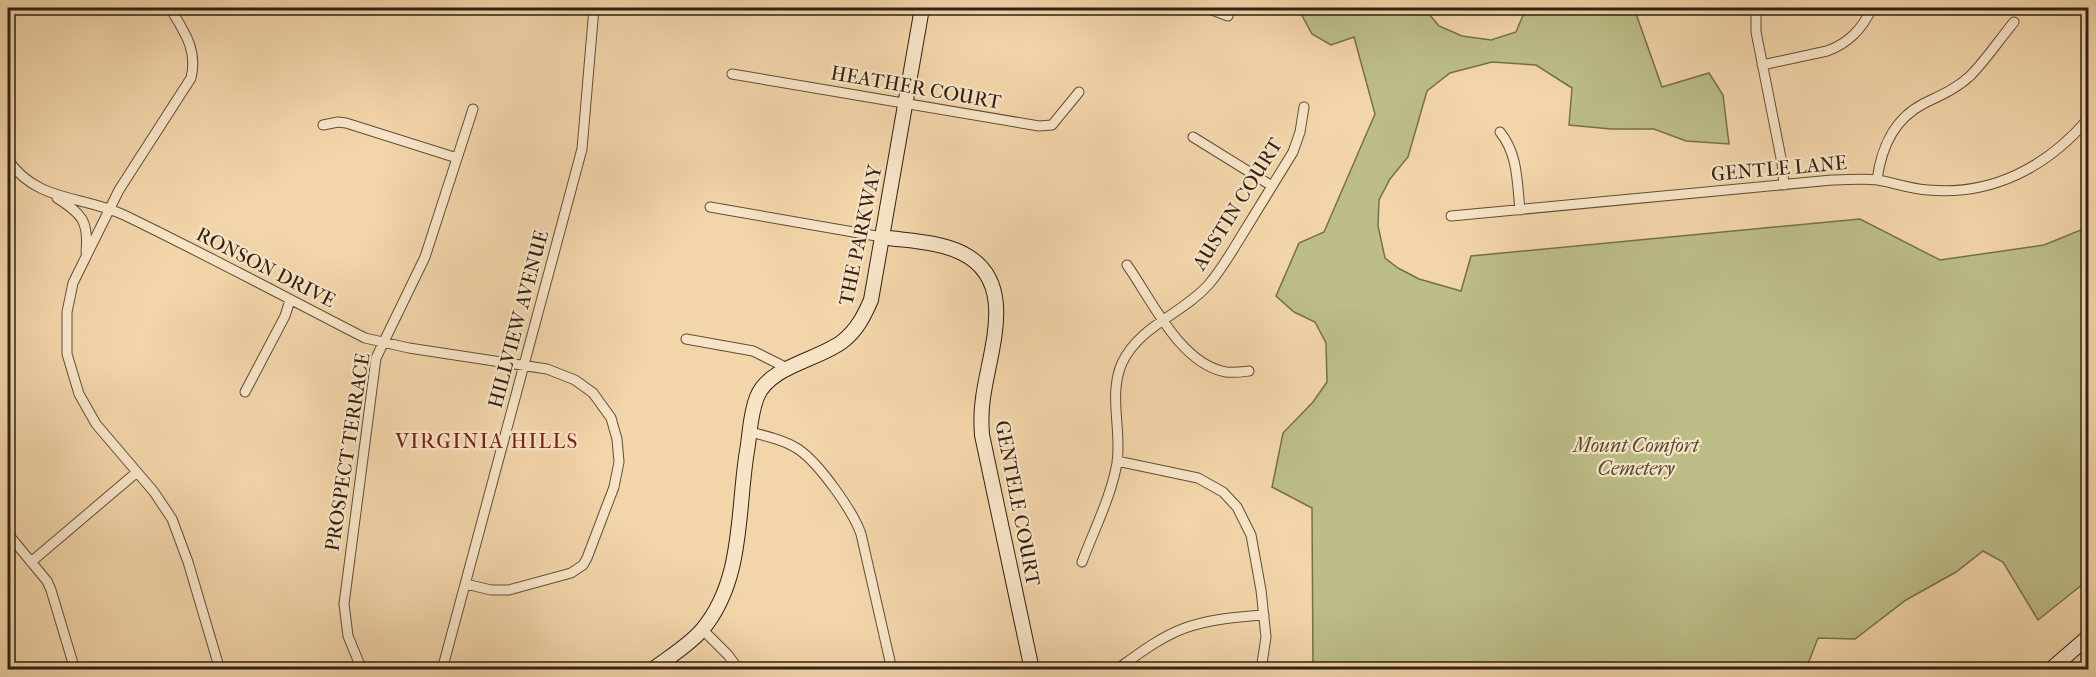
<svg xmlns="http://www.w3.org/2000/svg" width="2096" height="677" viewBox="0 0 2096 677" font-family="'IM FELL French Canon',serif">
<rect width="100%" height="100%" fill="#f2d5a9"/>
<filter id="stains"><feTurbulence type="fractalNoise" baseFrequency=".00333" numOctaves="4"/><feColorMatrix values="0 0 0 0 .2 0 0 0 0 .09 0 0 0 0 .02 0 0 0 .5 -.17"/></filter>
<radialGradient id="worn" r=".72"><stop offset=".6" stop-color="#630" stop-opacity="0"/><stop offset="1" stop-color="#630" stop-opacity=".3"/></radialGradient>
<!-- green -->
<path fill="#bcbd87" stroke="#766f4e" stroke-width="1.5" d="M1298,8H1424L1439,26L1462,36L1491,40L1516,32L1526,8H1634L1662,87L1709,73L1723,95L1729,144L1686,141L1654,129H1611L1569,125L1572,88L1536,65L1492,62L1450,73L1427,91L1408,157L1390,179L1379,200L1378,226L1385,258L1398,268L1419,279L1461,291L1471,256L1860,219L1940,260L2044,245L2088,227V580L2038,620L2003,562L1983,551L1956,572L1906,600L1855,639L1818,638L1806,669H1313L1312,508L1272,487L1283,433L1313,402L1327,382L1326,343L1315,322L1294,312L1276,296L1299,243L1324,232L1375,114L1354,37L1331,45L1312,34Z"/>
<g fill="none" stroke-linecap="round" stroke-linejoin="round">
<!-- street casing -->
<g stroke="#604e39" stroke-width="11">
<path id="street" d="M170,8C184,31 198,50 191,78L119,190L73,283L67,312V354L79,394L96,424L154,492L172,519L188,562L220,670
M1207,8L1228,16
M1756,8V32L1782,163L1784,185
M1762,65L1827,51C1849,43 1862,29 1872,8
M732,74L1039,126L1052,125L1079,92
M323,125L338,122L346,123L457,158
M1500,132C1518,154 1517,182 1520,210
M1193,137L1272,186
M8,160C38,203 82,195 124,215C205,254 285,297 365,338L409,348L547,369L575,380L593,393L611,418L617,439L619,462L614,487L587,558L583,565L571,573L509,590H491L466,584
M1877,180C1881,149 1894,119 1923,104C1939,96 1956,89 1970,76C1986,60 1999,40 2014,22
M57,198C82,214 89,221 86,252
M710,207L882,237
M1451,216L1832,180C1847,180 1863,178 1878,180C1895,183 1911,189 1928,190C1992,196 2047,167 2088,119
M1127,265C1152,300 1180,364 1226,372C1234,373 1241,372 1249,371
M686,339L753,351L787,368
M245,392L285,316L290,300
M750,432C766,436 784,440 798,449C819,463 853,511 861,534L892,670
M1117,461L1198,478L1223,492L1237,507L1251,535L1261,590L1266,637L1261,670
M8,534L47,581L51,590L75,670
M31,562L137,472
M1082,562C1094,530 1111,497 1117,463C1122,430 1108,395 1122,363C1140,325 1183,314 1209,284C1222,269 1232,251 1242,235C1259,207 1276,180 1293,152L1300,132L1304,107
M702,629L728,655L739,670
M2063,659L2070,670
M362,670L348,636L344,604L376,358L425,257L473,109
M442,670L582,149L594,8
M1116,670C1137,655 1160,637 1185,628C1209,619 1237,617 1264,615"/>
</g>
<!-- secondary casing -->
<g stroke="#302114" stroke-width="16">
<path id="secondary" d="M882,237C907,241 938,241 962,253C1019,281 989,351 983,398C981,411 981,422 982,435L1032,670
M652,670C669,657 688,646 702,630C744,580 737,511 747,451C750,434 750,414 757,397C769,366 819,360 843,341C857,330 864,316 871,300L922,8
M2050,670L2088,637"/>
</g>
<!-- street -->
<use href="#street" stroke="#f7e4c7" stroke-width="9"/>
<!-- secondary -->
<use href="#secondary" stroke="#f7e4c7" stroke-width="14"/>
</g>
<g text-anchor="middle" stroke-width="4.5" stroke-linejoin="round" paint-order="stroke">
<!-- street labels -->
<g font-size="20" fill="#302114" stroke="#f7e4c7">
<text transform="translate(916 87) rotate(10)" y="7">HEATHER COURT</text>
<text transform="translate(1779 168) rotate(-5)" y="7">GENTLE LANE</text>
<text transform="translate(1237 204) rotate(-58)" y="7">AUSTIN COURT</text>
<text transform="translate(860 235) rotate(-78)" y="7">THE PARKWAY</text>
<text transform="translate(266 267) rotate(27)" y="7">RONSON DRIVE</text>
<text transform="translate(518 319) rotate(-75)" y="7">HILLVIEW AVENUE</text>
<text transform="translate(347 452) rotate(-81)" y="7">PROSPECT TERRACE</text>
<text transform="translate(1018 503) rotate(79)" y="7">GENTELE COURT</text>
</g>
<!-- park labels -->
<g font-size="20" font-style="italic" fill="#534831" stroke="#f7e4c7">
<text x="1636" y="452">Mount Comfort<tspan x="1636" dy="23">Cemetery</tspan></text>
</g>
<!-- neighbourhood labels -->
<g font-size="21" letter-spacing="1.5" fill="#7a1f14" stroke="#f7e4c7">
<text x="487" y="448">VIRGINIA HILLS</text>
</g>
</g>
<!-- margin -->
<rect width="2096" height="677" fill="none" stroke="#f2d5a9" stroke-width="30"/>
<rect x="9" y="9" width="2078" height="659" fill="none" stroke="#302114" stroke-width="3"/>
<rect x="15" y="15" width="2066" height="647" fill="none" stroke="#302114" stroke-width="1.5"/>
<rect width="100%" height="100%" filter="url(#stains)"/>
<rect width="100%" height="100%" fill="url(#worn)"/>
</svg>
